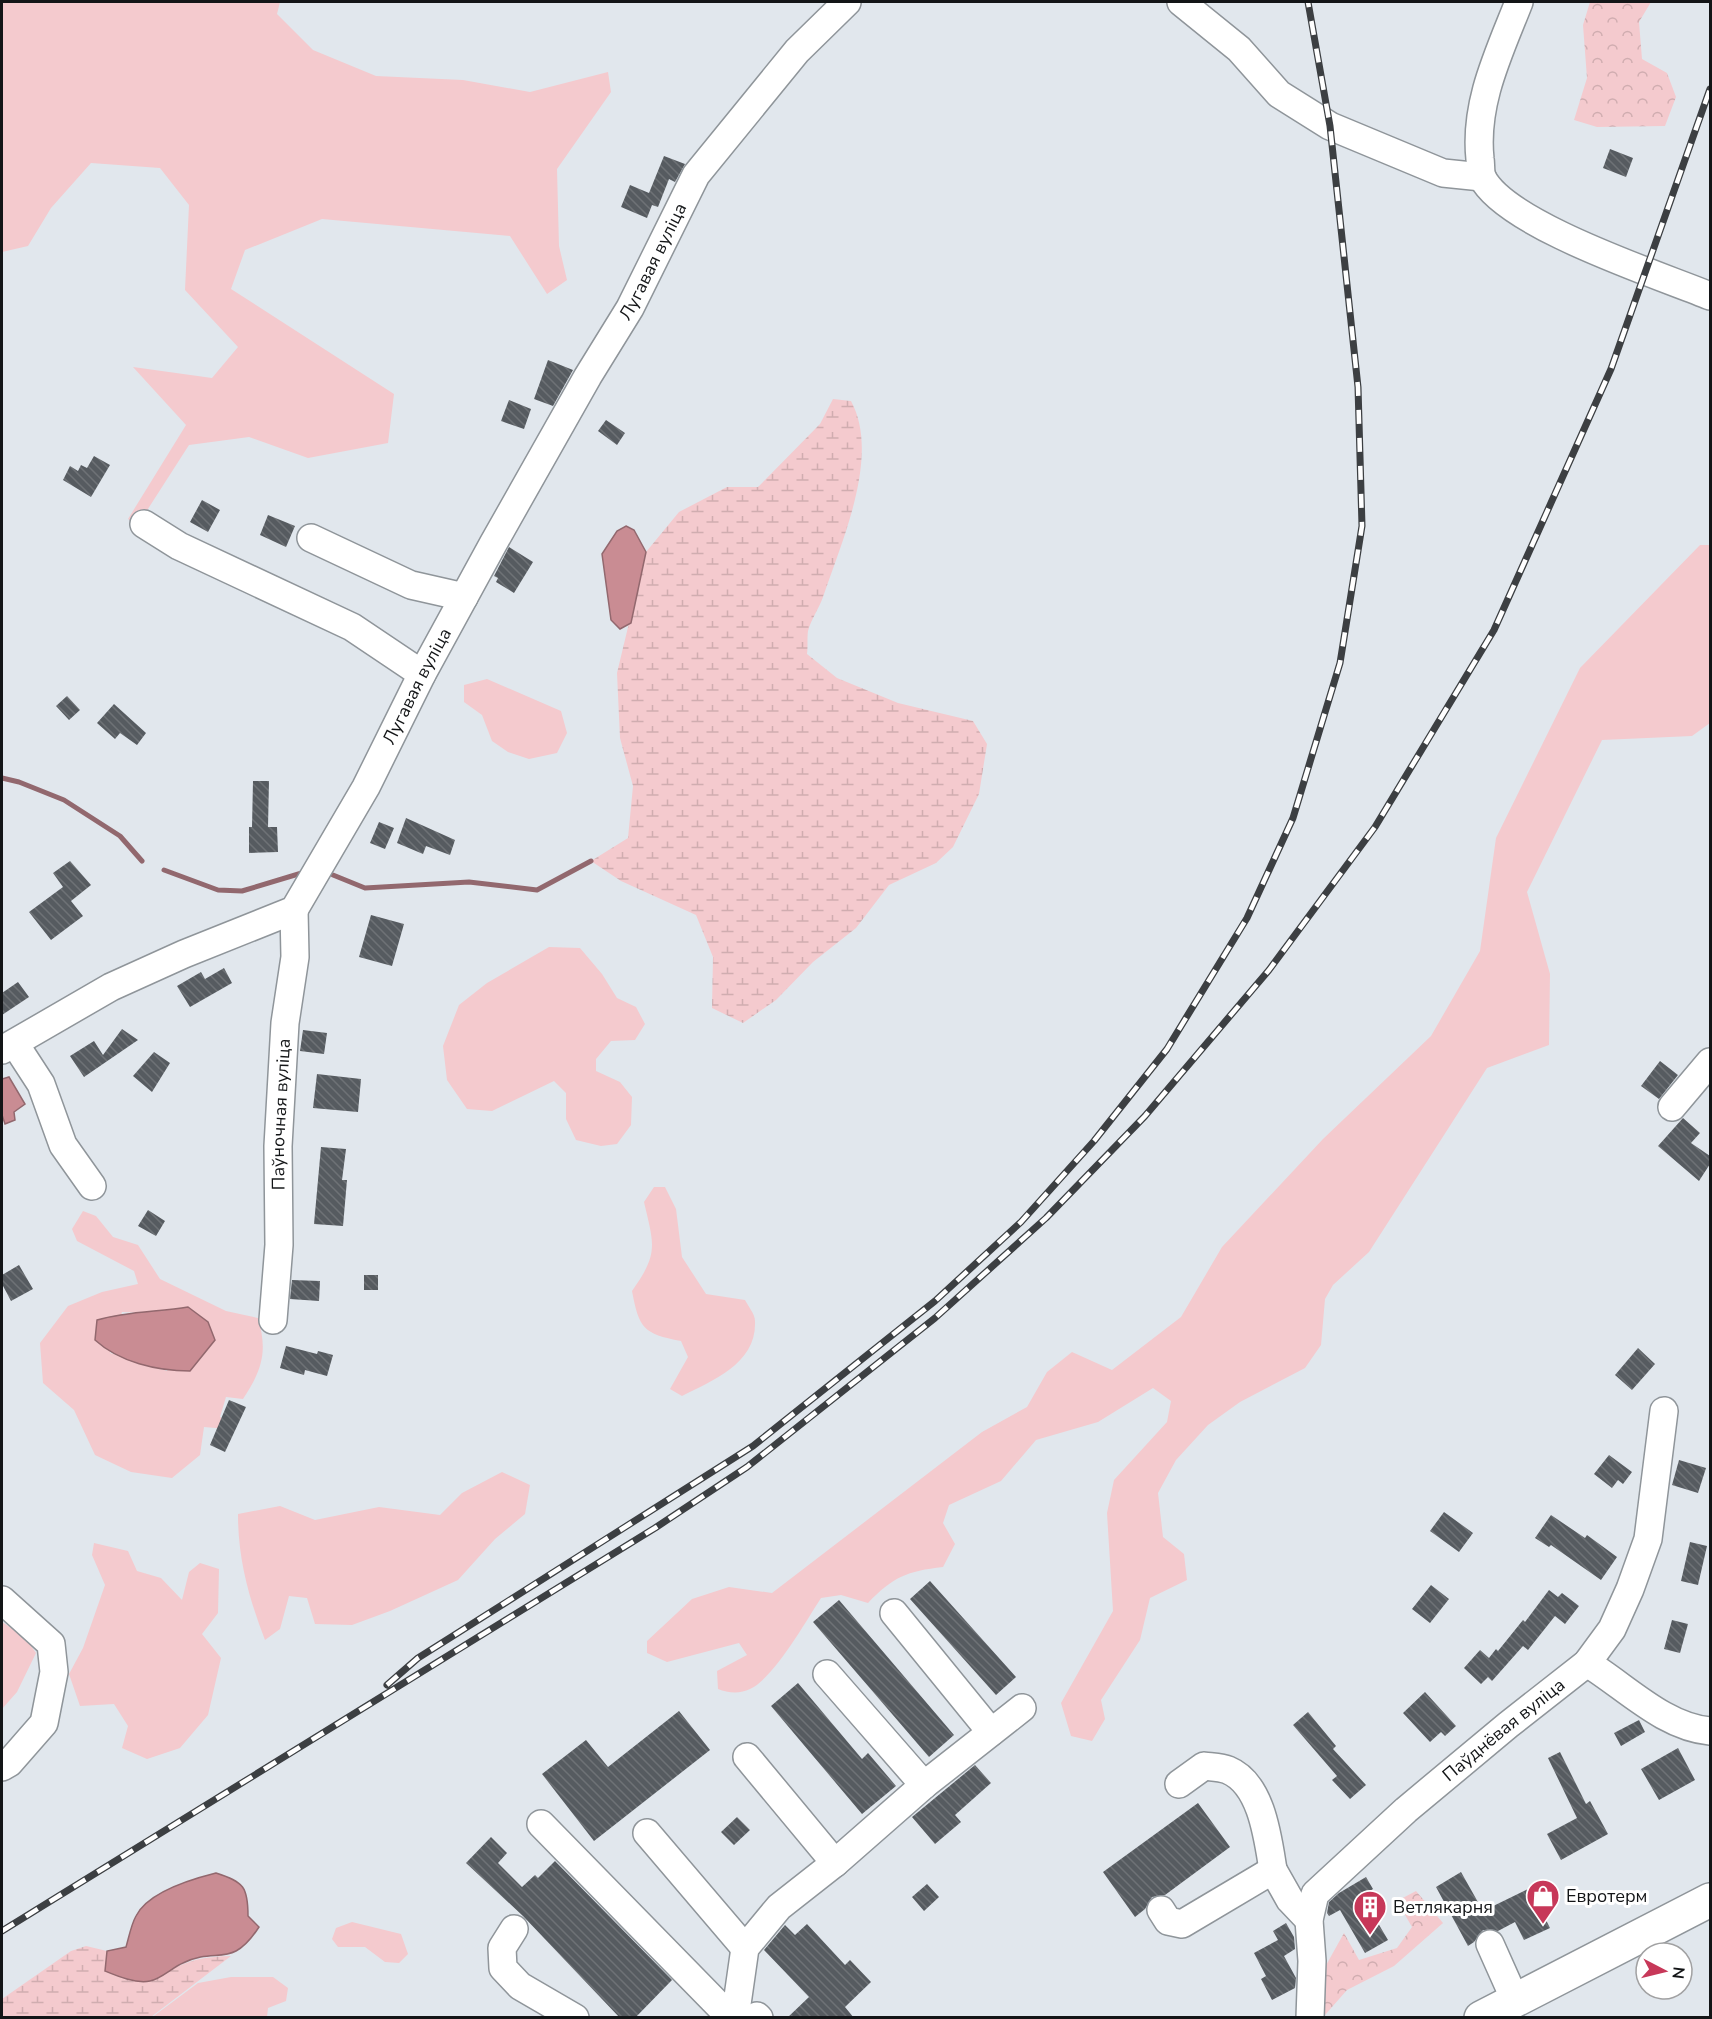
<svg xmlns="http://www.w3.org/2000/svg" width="1712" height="2019" viewBox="0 0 1712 2019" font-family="'Nunito Sans',sans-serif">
<defs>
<pattern id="forest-crowns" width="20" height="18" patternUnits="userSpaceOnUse" patternTransform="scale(1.5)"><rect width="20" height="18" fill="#f4cace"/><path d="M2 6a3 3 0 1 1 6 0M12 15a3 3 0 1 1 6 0" fill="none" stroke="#d0adb0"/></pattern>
<pattern id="wetland-marsh" width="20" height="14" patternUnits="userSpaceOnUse" patternTransform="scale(1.5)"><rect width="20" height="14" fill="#f4cace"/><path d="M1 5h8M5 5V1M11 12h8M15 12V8" fill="none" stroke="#d0adb0"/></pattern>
<pattern id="building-back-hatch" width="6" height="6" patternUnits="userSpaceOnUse" patternTransform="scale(1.5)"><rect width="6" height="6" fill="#565b60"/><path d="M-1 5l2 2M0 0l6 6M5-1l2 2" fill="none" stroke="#6e7276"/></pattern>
</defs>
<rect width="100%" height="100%" fill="#e1e7ed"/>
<!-- grass -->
<path fill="#f4cace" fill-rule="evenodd" d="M2,2H280L277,14L313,50L376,76L463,80L530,92L608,72L611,92L557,169L559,246L567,280L547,294L510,236L322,219L245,250L231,289L394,394L388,443L308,458L249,437L189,445L137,526L128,519L186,425L133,367L212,378L238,347L185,290L189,205L160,168L91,163L51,208L28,246L2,252Z
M1700,545H1710V723L1692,736L1602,740L1527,892L1550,974L1549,1045L1487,1068L1369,1252L1333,1285L1325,1299L1321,1345L1305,1368L1240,1402L1208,1425L1176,1460L1158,1493L1163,1537L1184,1554L1187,1580L1150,1598L1140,1640L1101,1700L1105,1719L1092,1741L1071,1736L1061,1703L1113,1611L1107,1513L1114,1480L1167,1422L1171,1401L1153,1388L1098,1422L1036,1440L1001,1481L949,1505L943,1523L955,1544L943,1567C907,1571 893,1577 868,1603L841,1595L821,1598C806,1621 774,1678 750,1689C740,1694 728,1693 718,1689L717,1671L747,1655L739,1643L667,1662L647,1653V1641L692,1599L729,1587L772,1593L982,1432L1027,1407L1047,1372L1072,1352L1112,1370L1181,1317L1222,1247L1323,1139L1431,1036L1480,951L1496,838L1580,668Z
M487,679L561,711L567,733L557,753L529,759L508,752L492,741L482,715L464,702V685Z
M549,947L580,948L602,974L617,998L636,1007L645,1024L635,1040L611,1041L596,1059V1071L620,1082L632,1097L631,1125L617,1144L601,1146L576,1140L566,1119V1093L554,1081L492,1111L467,1109L447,1080L443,1046L459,1005L487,983Z
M654,1187H665L676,1209L682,1257L706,1294L745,1300C748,1306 755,1314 755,1321C757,1363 714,1380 682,1396L670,1389L688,1357L681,1341C643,1334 639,1328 632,1291C659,1253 654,1245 644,1202Z
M83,1211L96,1216L113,1237L138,1245L160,1279L226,1311L258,1318C268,1352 262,1370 243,1399L226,1397L220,1417L228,1421L227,1429L204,1427L200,1455L172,1478L131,1472L95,1455L74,1410L43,1383L40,1343L68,1306L102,1292L138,1284L134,1271L77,1241L72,1229ZM188,1308L167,1371L110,1353L122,1312L145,1313Z
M502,1472L530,1485L525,1514L495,1539L458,1580L390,1611L352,1625L315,1624L307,1598L289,1596L280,1629L265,1640C249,1598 238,1560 238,1514L280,1506L315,1520L379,1507L440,1515L462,1493Z
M94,1543L128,1551L137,1571L161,1578L182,1600L189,1572L200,1563L219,1569L218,1613L202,1634L221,1658L208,1715L180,1748L147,1759L122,1748L128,1726L114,1704L80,1706L69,1674L83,1648L105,1585L92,1555Z
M2,1622L24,1636L36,1653L17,1692L2,1709Z
M352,1922L401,1934L408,1954L399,1963L385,1962L365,1947H338L332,1939L336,1928Z
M231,1977H273L288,1988L286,2001L268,2008L267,2017L151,2018L198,1983Z"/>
<!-- forest -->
<path fill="url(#forest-crowns)" d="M1590,2H1651L1639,22L1642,59L1667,73L1676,97L1665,126L1597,127L1574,120L1587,78L1583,25Z
M1416,1891L1443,1923L1394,1966L1347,1990L1325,2015L1315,1985L1344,1933L1359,1960L1397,1948L1412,1927L1397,1901Z"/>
<!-- wetland -->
<path fill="url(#wetland-marsh)" d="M833,399L851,401C881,456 841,543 823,597C819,608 811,620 808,631C807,638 808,647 807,654L837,678L898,703L973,721L987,744L979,794L953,847L936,863L889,885L856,928L813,962L776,1000L743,1023L712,1008L713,957L696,915L621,881L591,861L628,838L633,786L620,738L617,673L646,552L679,512L727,487H758L820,424Z
M86,1946L107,1951L105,1971L150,1981C182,1963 194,1957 231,1956L151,2017H2V1999L71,1951Z"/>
<!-- water -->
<path fill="#c98c93" stroke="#92686e" stroke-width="1.5" d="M626,526L634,530L646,552L631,623L620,629L611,620L602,554L617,531Z
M9,1077L25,1104L14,1112L15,1120L5,1124L2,1115V1079Z
M188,1307L208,1322L215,1340L190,1371C157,1371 119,1362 95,1340L97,1320C127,1311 158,1312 188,1307Z
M216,1873C244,1882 248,1887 248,1916L259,1927C231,1970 218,1946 183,1963C173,1967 161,1979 150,1981C136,1984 117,1976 105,1971L107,1951L126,1947C129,1937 131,1925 136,1916C148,1892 192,1879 216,1873Z"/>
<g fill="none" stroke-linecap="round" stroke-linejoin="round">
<!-- stream -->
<path stroke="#92686e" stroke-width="5" d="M2,778L19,782L64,800L120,836L142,861
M164,870L218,890L242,891L305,872
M333,875L365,888L469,882L537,890L591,861"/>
</g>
<!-- building -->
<path fill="url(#building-back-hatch)" d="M1610,149L1633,158L1626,177L1603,168Z
M664,156L685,164L675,182L669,179L658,207L652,205L647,218L621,207L630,185L649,193Z
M548,360L573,370L553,406L534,399Z
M509,400L531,409L524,429L501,421Z
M606,420L625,433L617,445L598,431Z
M94,456L110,465L91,497L63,480L70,466L78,471L81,465L87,468Z
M202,500L220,510L208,532L190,522Z
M268,515L295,526L286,547L260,535Z
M509,547L533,562L514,593L496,582L498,578L494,576Z
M67,696L80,710L69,720L56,706Z
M114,704L146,733L137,745L120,733L115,739L97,723Z
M253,781H269L268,827H277L278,852L249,853V827H252Z
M406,818L455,840L450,855L426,846L423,854L397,843Z
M379,822L394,828L385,849L370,843Z
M70,861L91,885L71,901L83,916L51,940L29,912L63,887L53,873Z
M371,915L404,924L392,966L359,957Z
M224,968L232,983L190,1007L177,986L201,972L205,979Z
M18,982L29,997L2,1015V993Z
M122,1029L138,1040L84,1077L70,1056L94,1041L103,1055Z
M303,1030L327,1033L324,1054L300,1051Z
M154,1052L170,1063L152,1092L133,1076Z
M1660,1061L1678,1075L1659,1099L1641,1086Z
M317,1074L361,1079L358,1112L313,1108Z
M1683,1118L1700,1133L1691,1143L1710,1156V1164L1699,1181L1658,1146Z
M321,1147L346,1149L342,1180H347L343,1226L314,1224Z
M148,1210L165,1221L156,1236L138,1226Z
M19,1265L33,1289L11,1301L2,1284V1275Z
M364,1275H378V1290H364Z
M292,1280L320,1281L319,1301L290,1299Z
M286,1346L317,1354L318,1351L333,1355L327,1376L305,1370L304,1375L280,1368Z
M1638,1348L1655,1364L1632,1390L1615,1375Z
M229,1400L246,1407L225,1452L210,1445Z
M1609,1455L1632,1472L1623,1484L1618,1480L1612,1488L1594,1474Z
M1679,1460L1706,1468L1698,1493L1672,1485Z
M1444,1512L1473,1533L1459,1552L1430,1531Z
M1551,1515L1585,1538L1587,1535L1617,1557L1601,1580L1551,1545L1549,1547L1535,1538Z
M1690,1542L1707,1546L1698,1585L1681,1581Z
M930,1581L1016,1677L996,1695L910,1599Z
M1431,1585L1449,1599L1430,1623L1412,1609Z
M1549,1590L1558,1597L1562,1593L1579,1606L1565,1624L1555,1616L1528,1650L1523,1646L1492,1681L1488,1677L1481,1684L1464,1668L1480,1650L1489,1658L1496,1649L1498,1651L1523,1620L1525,1622Z
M839,1600L954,1735L929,1757L813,1622Z
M1672,1620L1688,1624L1680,1653L1664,1649Z
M798,1683L862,1759L868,1753L896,1786L862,1814L771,1706Z
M1425,1692L1456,1726L1445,1736L1441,1732L1430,1742L1403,1713Z
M679,1711L710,1750L594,1841L542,1774L586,1740L608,1767Z
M1308,1712L1336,1746L1333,1749L1366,1785L1350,1799L1332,1780L1337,1776L1293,1725Z
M1639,1720L1645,1732L1621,1746L1614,1733Z
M1678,1748L1695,1780L1659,1800L1641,1769Z
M1560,1752L1586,1804L1590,1801L1608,1834L1561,1860L1547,1834L1577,1818L1548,1758Z
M975,1765L991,1783L955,1815L961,1822L935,1844L912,1817Z
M1198,1803L1230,1847L1165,1895L1152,1897L1145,1909L1135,1917L1103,1872Z
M737,1817L750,1830L734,1845L721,1832Z
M491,1837L507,1853L498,1863L522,1887L535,1875L538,1878L555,1861L672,1980L635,2018H620L523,1916L466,1863Z
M1461,1872L1483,1911L1530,1888L1550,1928L1524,1940L1515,1922L1498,1931L1483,1930L1474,1942L1468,1946L1436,1887Z
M1366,1877L1373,1889L1362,1896L1388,1940L1365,1953L1340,1910L1329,1916L1327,1913L1329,1902L1339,1893Z
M927,1884L939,1897L924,1911L912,1897Z
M1286,1923L1294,1937L1295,1949L1284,1956L1296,1978L1295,1988L1272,2000L1261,1979L1266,1976L1254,1953L1278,1940L1273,1931Z
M807,1924L845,1965L850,1960L871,1982L845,2007L854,2018H787L809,1997L764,1950L785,1925L795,1935Z"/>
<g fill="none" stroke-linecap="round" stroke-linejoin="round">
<!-- minor casing -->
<g stroke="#8f959a" stroke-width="30">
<g id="minor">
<path d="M1181,2L1239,49L1279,94L1330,126L1443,173L1482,177"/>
<path d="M1519,2C1499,53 1474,103 1480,159C1481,164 1480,172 1482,177C1505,225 1659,275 1710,296"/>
<path d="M144,524L179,546L352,627L422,674"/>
<path d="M311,538L411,585L464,597"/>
<path d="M15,1044L41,1084L63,1145L92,1186"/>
<path id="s1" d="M2,1050L111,987L184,954L294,910L366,787L422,674L493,544L588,376L630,308L696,175L797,51L847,2"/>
<path d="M1672,1107L1710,1062"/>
<path id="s2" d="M273,1320L279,1245L278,1146L285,1023L295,957L294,910"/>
<path d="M2,1600L51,1644L54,1672L44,1723L9,1763L2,1767"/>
<path d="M894,1613L991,1732"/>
<path d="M1587,1663C1626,1687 1664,1727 1710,1731"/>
<path d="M827,1674L924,1785"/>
<path d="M1179,1784L1204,1766C1211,1767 1221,1767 1228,1770C1262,1784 1268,1839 1273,1870"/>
<path d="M541,1824L731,2018"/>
<path d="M647,1833L745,1948"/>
<path d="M835,1863L924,1785L1022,1708"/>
<path d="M1161,1910L1168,1921L1182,1924L1273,1870L1290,1900L1309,1920"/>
<path d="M514,1929L502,1948L503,1968L520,1986L575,2018"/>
<path d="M1490,1944L1515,2000"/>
<path d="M757,2016L759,2018"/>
<path d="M735,2018L745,1948L779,1907L835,1863L747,1757"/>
<path id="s3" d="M1310,2018L1312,1961L1309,1920L1315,1894L1406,1810L1508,1725L1587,1663L1612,1629L1630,1589L1648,1539L1664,1411"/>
</g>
</g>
<!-- major casing -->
<g stroke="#8f959a" stroke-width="36">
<path id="major" d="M1481,2018L1710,1900"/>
</g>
<!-- minor -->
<use href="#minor" stroke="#fff" stroke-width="27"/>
<!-- major -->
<use href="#major" stroke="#fff" stroke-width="33"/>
<!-- rail casing -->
<g stroke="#3c3f42" stroke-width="7">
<path id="rail" d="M387,1685L418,1658L753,1446L935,1301L1021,1222L1094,1141L1167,1049L1247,918L1293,818L1340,663L1362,526L1358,387L1330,126L1308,2
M2,1931L655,1528L747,1467L935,1318L1046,1218L1145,1116L1269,970L1375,827L1494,630L1611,369L1710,89"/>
</g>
<!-- rail -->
<use href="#rail" stroke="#fff" stroke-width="4.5" stroke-dasharray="14" stroke-linecap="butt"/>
</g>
<!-- icons -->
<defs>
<g id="shop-pin" transform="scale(1.725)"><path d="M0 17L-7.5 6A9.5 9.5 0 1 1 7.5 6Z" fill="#c73859" stroke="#fff"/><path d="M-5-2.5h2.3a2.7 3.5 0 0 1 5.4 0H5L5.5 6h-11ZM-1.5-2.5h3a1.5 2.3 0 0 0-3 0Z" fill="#fff"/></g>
<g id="building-pin" transform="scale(1.725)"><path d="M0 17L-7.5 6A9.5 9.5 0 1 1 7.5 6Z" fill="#c73859" stroke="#fff"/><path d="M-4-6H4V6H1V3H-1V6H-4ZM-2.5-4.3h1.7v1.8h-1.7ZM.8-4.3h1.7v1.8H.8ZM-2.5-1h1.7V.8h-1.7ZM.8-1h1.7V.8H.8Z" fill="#fff"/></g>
</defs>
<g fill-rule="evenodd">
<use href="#shop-pin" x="1543" y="1896"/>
<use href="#building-pin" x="1370" y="1907"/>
</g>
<g text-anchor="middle" stroke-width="6" stroke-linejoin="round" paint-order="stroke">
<!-- street labels -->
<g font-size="18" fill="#131517" stroke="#fff">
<text dy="6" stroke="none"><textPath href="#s1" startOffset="1066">Лугавая вуліца</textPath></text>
<text dy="6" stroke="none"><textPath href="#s1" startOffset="580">Лугавая вуліца</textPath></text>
<text dy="6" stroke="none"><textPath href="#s2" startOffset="206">Паўночная вуліца</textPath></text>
<text dy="6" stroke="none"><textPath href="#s3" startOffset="375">Паўднёвая вуліца</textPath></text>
</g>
<!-- poi labels -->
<g font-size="18" fill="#131517" stroke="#fff" text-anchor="start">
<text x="1566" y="1902">Евротерм</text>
<text x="1393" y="1913">Ветлякарня</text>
</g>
</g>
<!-- border -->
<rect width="1712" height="2019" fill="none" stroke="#131517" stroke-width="6"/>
<!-- north arrow -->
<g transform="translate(1664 1971) rotate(97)"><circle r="28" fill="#ffffff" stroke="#a1a1a2" stroke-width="1.5"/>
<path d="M0-4.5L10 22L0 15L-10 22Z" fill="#c73859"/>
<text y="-9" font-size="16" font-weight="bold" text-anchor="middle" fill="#131517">N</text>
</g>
</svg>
